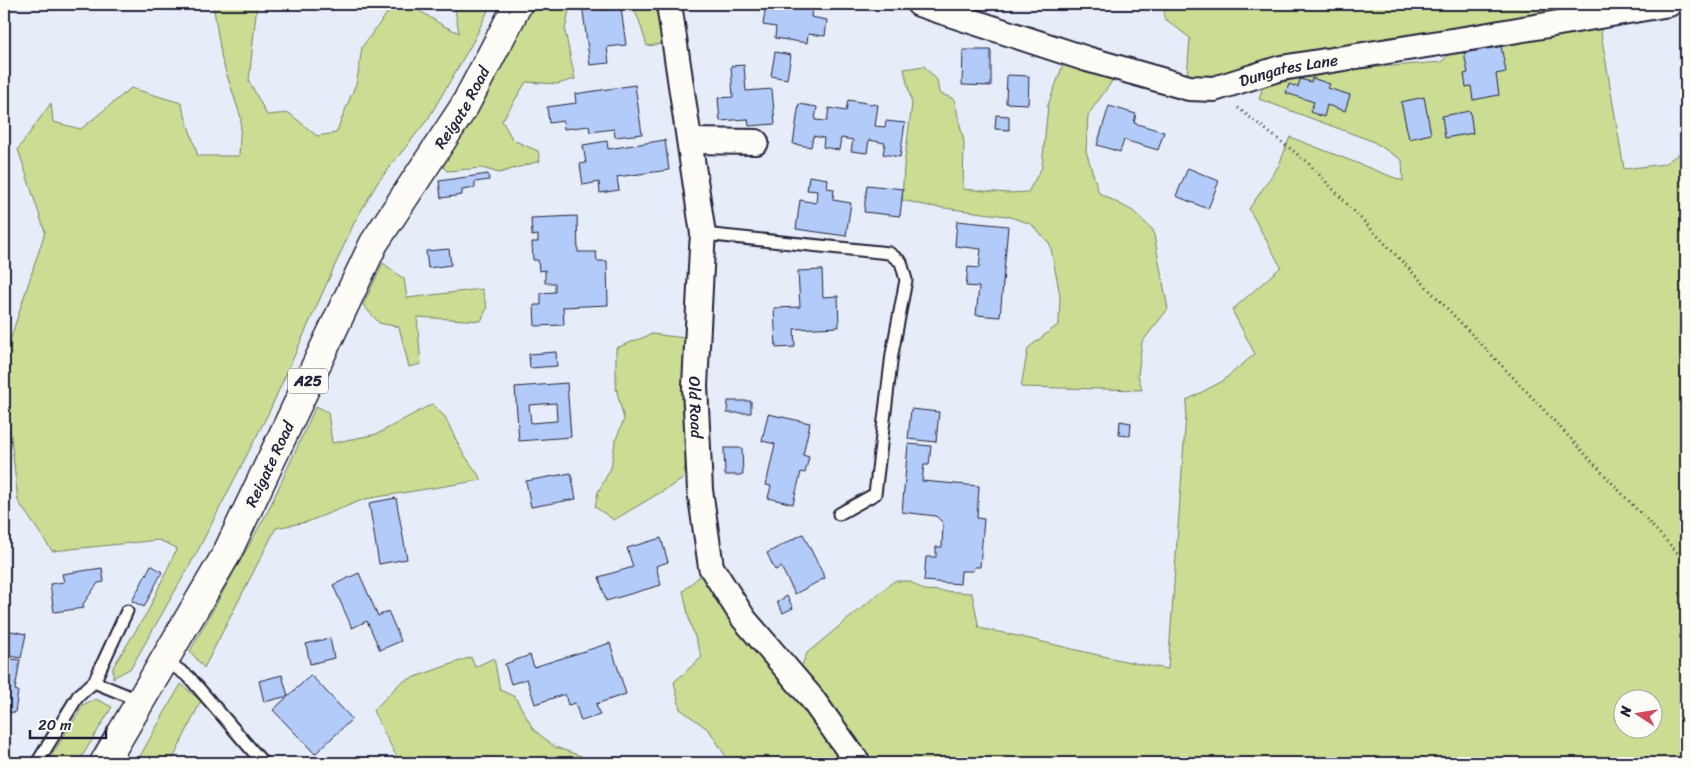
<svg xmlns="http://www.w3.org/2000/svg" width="1690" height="767" viewBox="0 0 1690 767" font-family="Sriracha,sans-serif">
<rect width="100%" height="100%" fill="#e6edf8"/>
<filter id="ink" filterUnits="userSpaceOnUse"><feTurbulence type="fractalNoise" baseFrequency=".02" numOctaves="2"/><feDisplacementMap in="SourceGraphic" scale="10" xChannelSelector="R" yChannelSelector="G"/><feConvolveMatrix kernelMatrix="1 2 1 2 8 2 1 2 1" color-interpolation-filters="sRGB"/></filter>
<g filter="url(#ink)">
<!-- green -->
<path fill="#cadd92" stroke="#768066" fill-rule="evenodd" d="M213,4H257L249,81L267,115L289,113L317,136L336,133L357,81L362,47L394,4H409L442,25L459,33L454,4H491L474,40L428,119L378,182L354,223L269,412L195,556L131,668L113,678V667L148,611L177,548L159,540L52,551L18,501L4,375V359L45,232L18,149L51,103L53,122L81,129L131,88L181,103L198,156H239L241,118L222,60Z
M530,4H570L565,31L575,79L557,84L526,82L502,121L513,140L538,151L540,161L499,173L482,168L447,171L443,167Z
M631,4H657L662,44L647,46L639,20Z
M1165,4H1625L1217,81L1187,77L1190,38L1164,18Z
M1600,27L1624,169L1664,164L1686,149V763H870L828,702L801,667L807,653L894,581H909L924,590L972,593L979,628C1042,640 1105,659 1168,669L1187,400L1221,382L1255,354L1232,310L1281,267L1249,209L1279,165L1290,137L1403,181L1402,160L1372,141L1259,99L1263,86L1343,70L1441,62L1454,50ZM1622,700H1652V730H1622Z
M1063,65L1113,80L1088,115L1086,151L1099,193L1133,211L1153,230L1168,309L1142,342L1138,375L1142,390L1021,387L1028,348L1059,324L1060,295L1050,244L1031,224L1007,216L928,206L902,200L904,166L912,104L904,69L924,66L937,80L939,93L954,99L964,142L963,189L1007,193L1028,192L1042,167L1048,105Z
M383,263L404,279L407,298L482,289L487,308L481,321L417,317L421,364L409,367L399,327L379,323L363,305Z
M652,334L685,338L688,447L683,479L614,520L595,507L598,492L611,468L615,442L624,419L616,388V348Z
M432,404L445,417L461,450L482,480L365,499L307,522L276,528L204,668L190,651L268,511L316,406L328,412L332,443L377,434Z
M702,574L800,700L845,763H730L709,730L680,709L674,682L702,657L690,623L683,591Z
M471,657L475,667L494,658L500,690L515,697L534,730L555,747L584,757L586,763H400L373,711L401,682Z
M181,684L201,701L171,763H136Z
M96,699L112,707L78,763H47L84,704Z"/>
<!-- building -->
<path fill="#b2cbf9" stroke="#22223b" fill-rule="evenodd" d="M582,4H599L600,10L621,8L626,45L607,47L609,63L590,65Z
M766,4H779L812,9L811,17L827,20L825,36L808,34L807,43L775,38L776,27L763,25Z
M1501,46L1506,72L1496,74L1499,95L1473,100L1471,86L1466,87L1464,74L1468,73L1464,53Z
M963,50H991V86L962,85Z
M775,52L791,55L787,79L771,76Z
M744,65L746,91L772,89L775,124L749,126L748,119L720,121L718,98L733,97L731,66Z
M1007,75L1029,76L1028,104L1006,103Z
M1312,78L1330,84L1328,88L1350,95L1345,111L1327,105L1324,117L1310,112L1314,102L1286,93L1289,84L1298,87L1300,79L1311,82Z
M635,85L642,134L615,137L614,129L590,132L589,126L564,129L563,121L549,123L547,107L576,103L575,94Z
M1424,97L1431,134L1409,139L1401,102Z
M848,100L878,105L875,126L885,127L886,121L905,123L900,157L883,154L885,143L869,140L867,153L851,151L853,140L841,138L839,150L823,147L824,138L813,136L811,147L793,144L799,104L817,107L815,120L827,121L829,108L846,111Z
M1109,106L1136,114L1134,123L1164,132L1158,150L1124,140L1120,152L1097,145Z
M1470,111L1473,133L1445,138L1442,116Z
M996,115L1009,116V130L995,129Z
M665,140L669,170L617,177L619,190L600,193L599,182L583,185L580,164L586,163L583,145L607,141L608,149Z
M1188,168L1219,181L1208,209L1176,196Z
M488,174L489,180L475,182V188L462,190V195L441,198L439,181Z
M809,176L828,179L827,188L834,189L833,200L851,203L846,236L796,229L800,200L816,203L817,191L807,190Z
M867,185L903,189L900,216L864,212Z
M577,216L578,252H596L597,261H607L608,305L563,307L564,325L535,326L534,305H541V293L555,292V283H545V270L539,271L538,260H533L532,242H538V235L532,236L531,218Z
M957,221L1008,226L1000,317L976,315L979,287L966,286L968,267L979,268L981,249L955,246Z
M449,249L451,265L428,268L426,251Z
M822,270L823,297L838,296L839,327L794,329L795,347L776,348L774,308L800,307L798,271Z
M556,352L557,366L530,368L529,354Z
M567,383L571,437L519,441L515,387ZM556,403L557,421L531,423L529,405Z
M728,401H751V413H727Z
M911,409L939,412L936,442L908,439Z
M768,414L810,423L803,455L809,457L805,473L801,472L793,504L768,498L771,486L766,485L775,444L762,441Z
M1120,421L1131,423L1130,436L1119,435Z
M908,444L931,446L929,465H924L922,481L979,486L977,518L984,519L980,567H974L973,571H961L960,584L924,581L926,557H936V547H942L943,523L936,516L902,512Z
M724,448H742L743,475H725Z
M571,473L576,499L531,507L526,481Z
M396,498L407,559L379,564L369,503Z
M803,534L825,578L795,594L781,567L775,570L767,553Z
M661,538L668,562L656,566L661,585L606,601L599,577L633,567L627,548Z
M151,565L162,572L144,607L132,601Z
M102,568L104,582L98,583L83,604L84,608L54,612L50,584L64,582L62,574Z
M359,573L378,616L388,611L401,641L380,650L367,621L352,628L333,585Z
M787,596L793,608L783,613L777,602Z
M6,630L26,634L21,658L4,655Z
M330,638L334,658L310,664L306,644Z
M610,643L626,694L596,704L600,715L581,721L575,703L568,705L565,694L535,704L527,679L511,684L505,664L530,655L534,667Z
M4,658L20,660L15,690L18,691L15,713L5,711L4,721Z
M282,675L288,696L264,702L259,681Z
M311,675L352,719L315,754L273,710Z"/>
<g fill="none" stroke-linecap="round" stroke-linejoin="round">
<!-- lane casing -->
<g stroke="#22223b" stroke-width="15">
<path id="lane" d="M703,234L889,253L901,262L906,280L892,354L875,494L839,514
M165,660L189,677L263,763
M94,682L127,611
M37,763L78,696L94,682L140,701"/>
</g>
<!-- street casing -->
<g stroke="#22223b" stroke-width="28">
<g id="street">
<path id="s1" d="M669,4L703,234L702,248L695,386L700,490L711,567L744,619L810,696L858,763"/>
<path id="s2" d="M919,4L1087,59L1189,88L1214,89L1281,68L1477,37L1669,4"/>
<path d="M690,141L756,142"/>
</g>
</g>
<!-- primary casing -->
<g stroke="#22223b" stroke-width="31">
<g id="primary">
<path id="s3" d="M104,763L226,555L374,243L464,107L518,4"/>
</g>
</g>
<!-- path -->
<path stroke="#22223b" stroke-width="3" stroke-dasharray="1 4" stroke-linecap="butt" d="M1238,108L1306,161L1527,392L1686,562"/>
<!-- lane -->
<use href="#lane" stroke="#fdfcf7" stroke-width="11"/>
<!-- street -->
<use href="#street" stroke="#fdfcf7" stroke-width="24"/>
<!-- primary -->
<use href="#primary" stroke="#fdfcf7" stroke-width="28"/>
</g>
</g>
<g text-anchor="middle" stroke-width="4" stroke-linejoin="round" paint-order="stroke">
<!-- shield labels -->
<rect fill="#fdfcf7" stroke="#646373" stroke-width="1" x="288" y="368.5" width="40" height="25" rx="4"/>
<g font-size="15" font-weight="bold" fill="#22223b">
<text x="308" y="386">A25</text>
</g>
<!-- street labels -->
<g font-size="16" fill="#22223b" stroke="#fdfcf7">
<text dy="6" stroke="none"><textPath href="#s2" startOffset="385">Dungates Lane</textPath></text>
<text dy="6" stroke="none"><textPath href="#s3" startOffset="748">Reigate Road</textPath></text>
<text dy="6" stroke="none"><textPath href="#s1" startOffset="406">Old Road</textPath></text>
<text dy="6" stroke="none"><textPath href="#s3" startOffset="342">Reigate Road</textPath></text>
</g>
</g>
<!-- margin -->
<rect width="1690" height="767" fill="none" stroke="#fdfcf7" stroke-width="20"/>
<rect x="10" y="10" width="1670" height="747" fill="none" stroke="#22223b" stroke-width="2" filter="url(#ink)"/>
<!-- north arrow -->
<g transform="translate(1638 714) rotate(282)"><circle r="24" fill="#fdfcf7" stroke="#a5a5ac"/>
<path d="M0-4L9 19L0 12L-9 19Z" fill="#d1495b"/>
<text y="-8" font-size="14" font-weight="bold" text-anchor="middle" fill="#22223b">N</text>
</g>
<!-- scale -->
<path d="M30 730v8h76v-8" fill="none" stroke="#22223b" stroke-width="2.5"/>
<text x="38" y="730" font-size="15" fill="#22223b" stroke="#fdfcf7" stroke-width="4" paint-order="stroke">20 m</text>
</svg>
